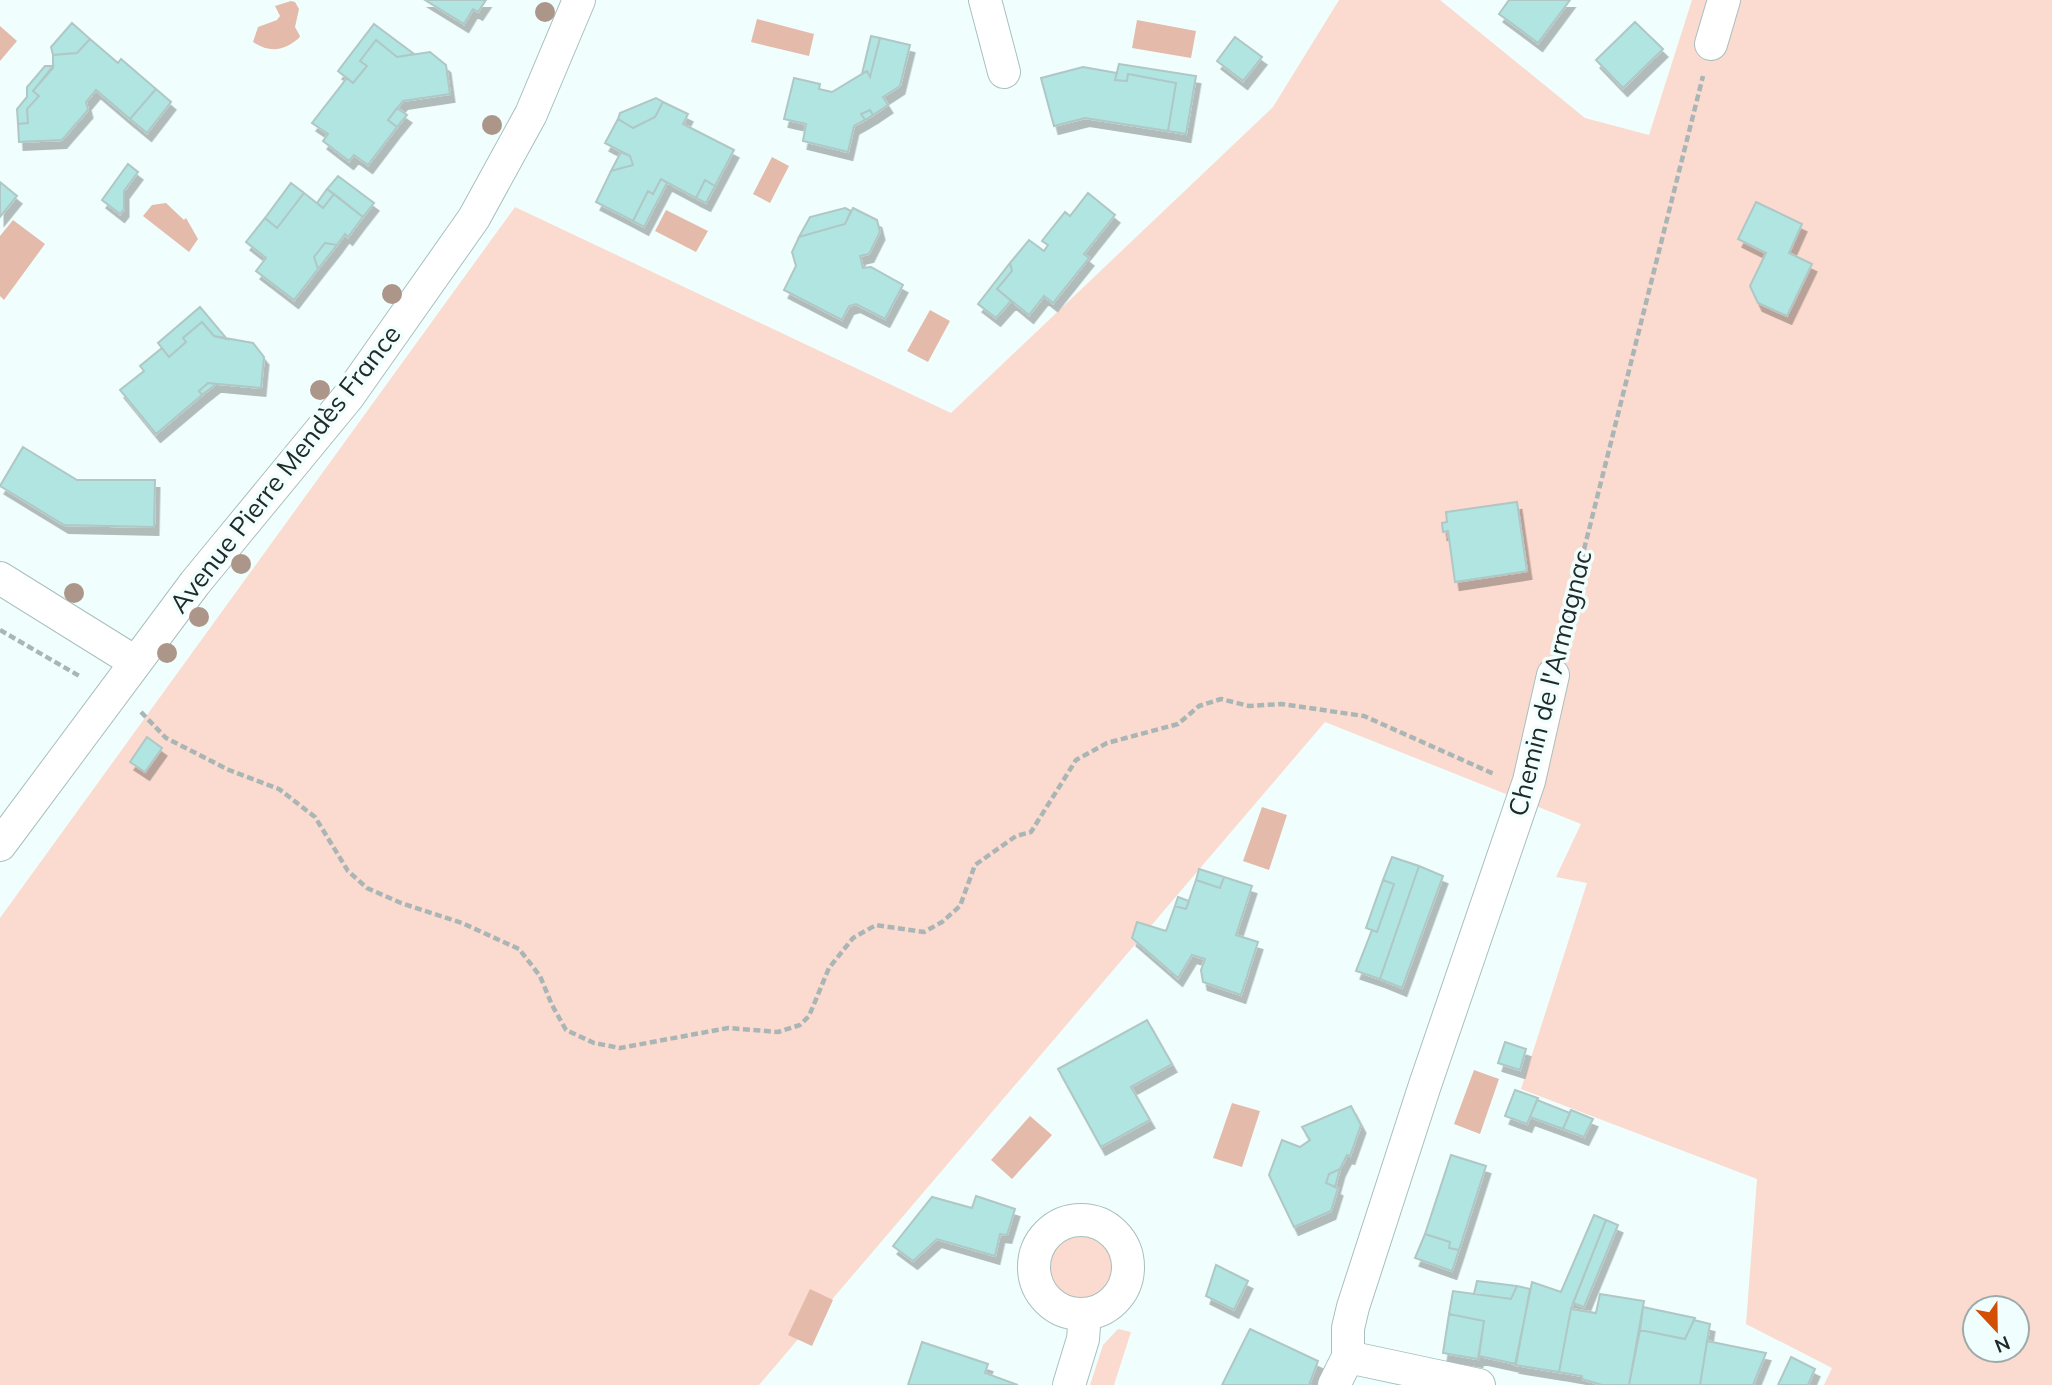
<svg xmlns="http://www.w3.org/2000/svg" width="2052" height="1385" viewBox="0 0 2052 1385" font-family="Mulish,sans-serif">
<defs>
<filter id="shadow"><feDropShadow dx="4.5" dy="8" stdDeviation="0" flood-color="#0004"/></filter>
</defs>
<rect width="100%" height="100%" fill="#f0fffe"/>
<!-- green -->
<path fill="#fbdbcf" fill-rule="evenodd" d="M1339,0H1440L1585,118L1649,135L1692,0H2052V1385H1824L1832,1368L1746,1324L1757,1179L1521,1089L1587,883L1556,877L1581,824L1325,722L759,1385H0V918L515,207L951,413L1273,107ZM1975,1308H2017V1350H1975Z
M1049 1267a34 34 0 1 1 68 0a34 34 0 1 1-68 0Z
M1118,1329L1131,1332L1114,1385H1090L1103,1345Z"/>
<!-- water -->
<path fill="#e4baaa" d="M291,1L295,2L299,9L295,27L300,36L299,38C284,51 270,53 253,42L258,27L277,20L280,16L275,6Z
M757,19L814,34L809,56L751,42Z
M1137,20L1196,31L1191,58L1132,48Z
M0,26L17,41L0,61Z
M772,157L789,166L770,203L753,194Z
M166,203L184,220L186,218L198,239L189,252L143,216L152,205Z
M666,210L708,231L696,252L655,231Z
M13,220L45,244L4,300L0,296V236Z
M930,310L950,321L928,362L907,351Z
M1262,807L1287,815L1269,870L1243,861Z
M1474,1070L1499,1079L1480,1134L1454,1124Z
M1232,1103L1260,1111L1242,1167L1213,1158Z
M1030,1116L1052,1135L1012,1179L991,1160Z
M810,1289L833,1300L812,1346L788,1335Z"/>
<!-- building -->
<path fill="#b1e5e2" stroke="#afc7c5" stroke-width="2" filter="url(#shadow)" d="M425,0H486L478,12L473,9L464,24Z
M1509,0H1570L1538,43L1499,14Z
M1635,22L1663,49L1623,88L1596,60Z
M72,23L90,39L77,53L53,55L51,47Z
M374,24L414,54L397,57L376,40L360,61L367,66L353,83L338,71Z
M871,36L880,38L870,77L867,71L862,74Z
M1235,37L1262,57L1243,81L1217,61Z
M880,38L910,45L900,86L883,97L888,105L873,115L870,110L861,114L865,120L854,126L848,152L803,141L806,124L784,119L794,78L820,84L819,89L832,92L867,71L870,77Z
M90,39L118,63L121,59L156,89L130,119L96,90L86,102L88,110L62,140L19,142L18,124L28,123L27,109L39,96L33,91L53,68V55L77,53Z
M376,40L397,57L430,52L446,65L450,94L403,101L388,120L397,127L368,165L354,155L349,161L323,141L328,134L312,123L347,78L353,83L367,66L360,61Z
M1119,64L1196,76L1186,134L1168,131L1176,83L1128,74L1127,81L1115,80Z
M45,66H53L33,91L39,96L27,109L28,123L18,124L17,109L27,97V87Z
M1083,67L1117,73L1115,80L1127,81L1128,74L1176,83L1168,131L1085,118L1054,126L1041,78Z
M156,89L171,102L147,133L130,119Z
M656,98L663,102L655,117L633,128L618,119L620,113Z
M663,102L688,114L683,124L734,150L715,186L705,180L696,198L661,179L653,194L648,191L633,221L596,202L611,171L633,165L630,156L605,143L618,119L633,128L655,117Z
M397,108L407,115L397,127L388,120Z
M870,110L873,115L865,120L861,114Z
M621,152L630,156L633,165L611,171Z
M128,164L138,172L124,191V209L120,214L102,200Z
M338,176L374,203L363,217L327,189Z
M661,179L667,183L644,227L633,221L648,191L653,194Z
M705,180L715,186L706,203L696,198Z
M0,182L17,196L0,217Z
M291,183L304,193L277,228L265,218Z
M327,189L334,194L323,208L317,203Z
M304,193L323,208L334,194L363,217L348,237L345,234L337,245L325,243L314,257L318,269L294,300L256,271L266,258L246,242L265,218L277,228Z
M1088,193L1115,215L1084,254L1089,258L1053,303L1044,296L1029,315L997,289L1012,271L1010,263L1029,240L1044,251L1048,245L1042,241L1045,237L1065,212L1070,216Z
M1756,202L1802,224L1789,253L1812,264L1787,316L1758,303L1750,286L1766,253L1738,239Z
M845,208L851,211L845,224L799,237L810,217Z
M853,208L877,220L880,232L869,254L860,256L863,268L871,267L903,285L885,319L856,304L849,306L842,320L784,290L796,266L792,252L799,237L845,224Z
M325,243L337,245L318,269L314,257Z
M1010,263L1012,271L997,289L1011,301L996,318L978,304Z
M200,307L227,339L214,336L202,322L183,338L186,342L169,357L158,343Z
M202,322L214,336L253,343L264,357L261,388L208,383L199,391L202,395L156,434L120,390L144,371L140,366L162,348L169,357L186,342L183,338Z
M208,383L216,384L202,395L199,391Z
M23,447L77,480H155L154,527L64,525L0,486Z
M1517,502L1527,571L1455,582L1448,531L1443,532L1442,523L1447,522L1446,512Z
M147,737L162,748L145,772L130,762Z
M1392,857L1419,866L1380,979L1356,971L1372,930L1377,932L1394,884L1383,880Z
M1419,866L1443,876L1402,988L1380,979Z
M1199,869L1224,877L1220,888L1196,880Z
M1224,877L1252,886L1236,935L1258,942L1241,995L1203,982L1201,970L1205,959L1192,955L1178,978L1132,938L1137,922L1166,931L1175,906L1186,909L1196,880L1220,888Z
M1383,880L1394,884L1377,932L1366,928Z
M1178,897L1189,901L1186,909L1175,906Z
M1147,1020L1172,1064L1131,1087L1150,1120L1101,1147L1058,1069Z
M1505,1042L1526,1049L1520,1070L1498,1063Z
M1515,1090L1538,1098L1527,1124L1505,1116Z
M1537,1100L1570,1113L1563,1129L1530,1117Z
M1351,1106L1361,1125L1350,1156L1347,1155L1340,1169L1329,1174L1326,1183L1338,1188L1331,1211L1294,1227L1269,1175L1282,1140L1300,1147L1310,1140L1302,1127Z
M1571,1110L1593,1119L1584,1137L1563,1129Z
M1451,1155L1486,1166L1459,1250L1449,1248L1450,1242L1425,1234Z
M1340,1169L1335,1187L1326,1183L1329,1174Z
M976,1196L1015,1209L1007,1235L1000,1234L995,1256L937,1239L913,1261L893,1246L932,1197L972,1208Z
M1594,1215L1606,1220L1571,1309L1559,1372L1515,1365L1532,1282L1561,1292Z
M1606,1220L1618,1225L1584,1307L1573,1303Z
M1425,1234L1450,1242L1449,1248L1459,1250L1452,1271L1415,1258Z
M1216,1265L1248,1281L1234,1310L1206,1296Z
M1477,1281L1517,1286L1511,1299L1474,1294Z
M1517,1286L1530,1289L1516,1364L1479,1356L1484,1321L1449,1314L1453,1291L1511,1299Z
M1600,1294L1644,1301L1629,1385H1602L1582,1379V1376L1559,1372L1571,1309L1596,1313Z
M1643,1307L1695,1318L1685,1339L1640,1330Z
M1449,1314L1484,1321L1478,1359L1443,1353Z
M1694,1320L1710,1324L1700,1385H1629L1640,1330L1685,1339Z
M1250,1329L1318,1361L1309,1385H1222Z
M1707,1341L1766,1353L1753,1385H1700Z
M922,1342L988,1364L985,1373L1018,1385H908Z
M1791,1357L1815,1369L1808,1385H1778Z"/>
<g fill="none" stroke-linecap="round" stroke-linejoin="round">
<!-- street casing -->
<g stroke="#a8bfbe" stroke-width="34">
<path id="street" d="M985,0L1004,72
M1711,44L1724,0
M0,578L135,662
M0,845L195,583L348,397L474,218L531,114L579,0
M1034 1267a47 47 0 1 1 94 0a47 47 0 1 1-94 0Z
M1348,1357L1479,1385
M1069,1385L1083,1339L1085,1314
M1334,1385L1348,1357V1328L1353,1307L1425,1085L1529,781L1553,675"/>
</g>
<!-- path -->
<path stroke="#aab6b5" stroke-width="4.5" stroke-dasharray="7 3.5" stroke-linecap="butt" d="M0,630L81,677
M1561,641L1703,76
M141,712L166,738L229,770L279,789L315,817L348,871L367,888L401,903L462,923L519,949L540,976L552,1005L566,1030L594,1043L620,1048L728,1028L778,1032L800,1025L809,1016L829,968L853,938L876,925L924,932L942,922L960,906L975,865L1016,836L1031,832L1076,760L1107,743L1178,724L1199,706L1221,699L1249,706L1281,704L1364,716L1494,774"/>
<!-- street -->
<use href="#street" stroke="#fff" stroke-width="32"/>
</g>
<!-- trees -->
<g fill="#ac9589">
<circle cx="545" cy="12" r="10"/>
<circle cx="492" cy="125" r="10"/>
<circle cx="392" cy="294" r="10"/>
<circle cx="320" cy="390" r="10"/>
<circle cx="241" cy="564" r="10"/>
<circle cx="74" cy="593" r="10"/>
<circle cx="199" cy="617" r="10"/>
<circle cx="167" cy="653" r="10"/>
</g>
<g text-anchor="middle" stroke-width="7" stroke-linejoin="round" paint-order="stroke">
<!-- street labels -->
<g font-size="26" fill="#212a29" stroke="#f0fffe">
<text transform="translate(285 469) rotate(-52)" y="9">Avenue Pierre Mendès France</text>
<text transform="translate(1550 683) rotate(-76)" y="9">Chemin de l'Armagnac</text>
</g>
</g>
<!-- north arrow -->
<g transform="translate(1996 1329) rotate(158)"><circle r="33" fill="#f0fffe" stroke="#9daaa9" stroke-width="2"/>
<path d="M0-5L12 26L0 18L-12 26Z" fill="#d44f06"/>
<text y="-10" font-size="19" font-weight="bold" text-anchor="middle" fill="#212a29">N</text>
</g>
</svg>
